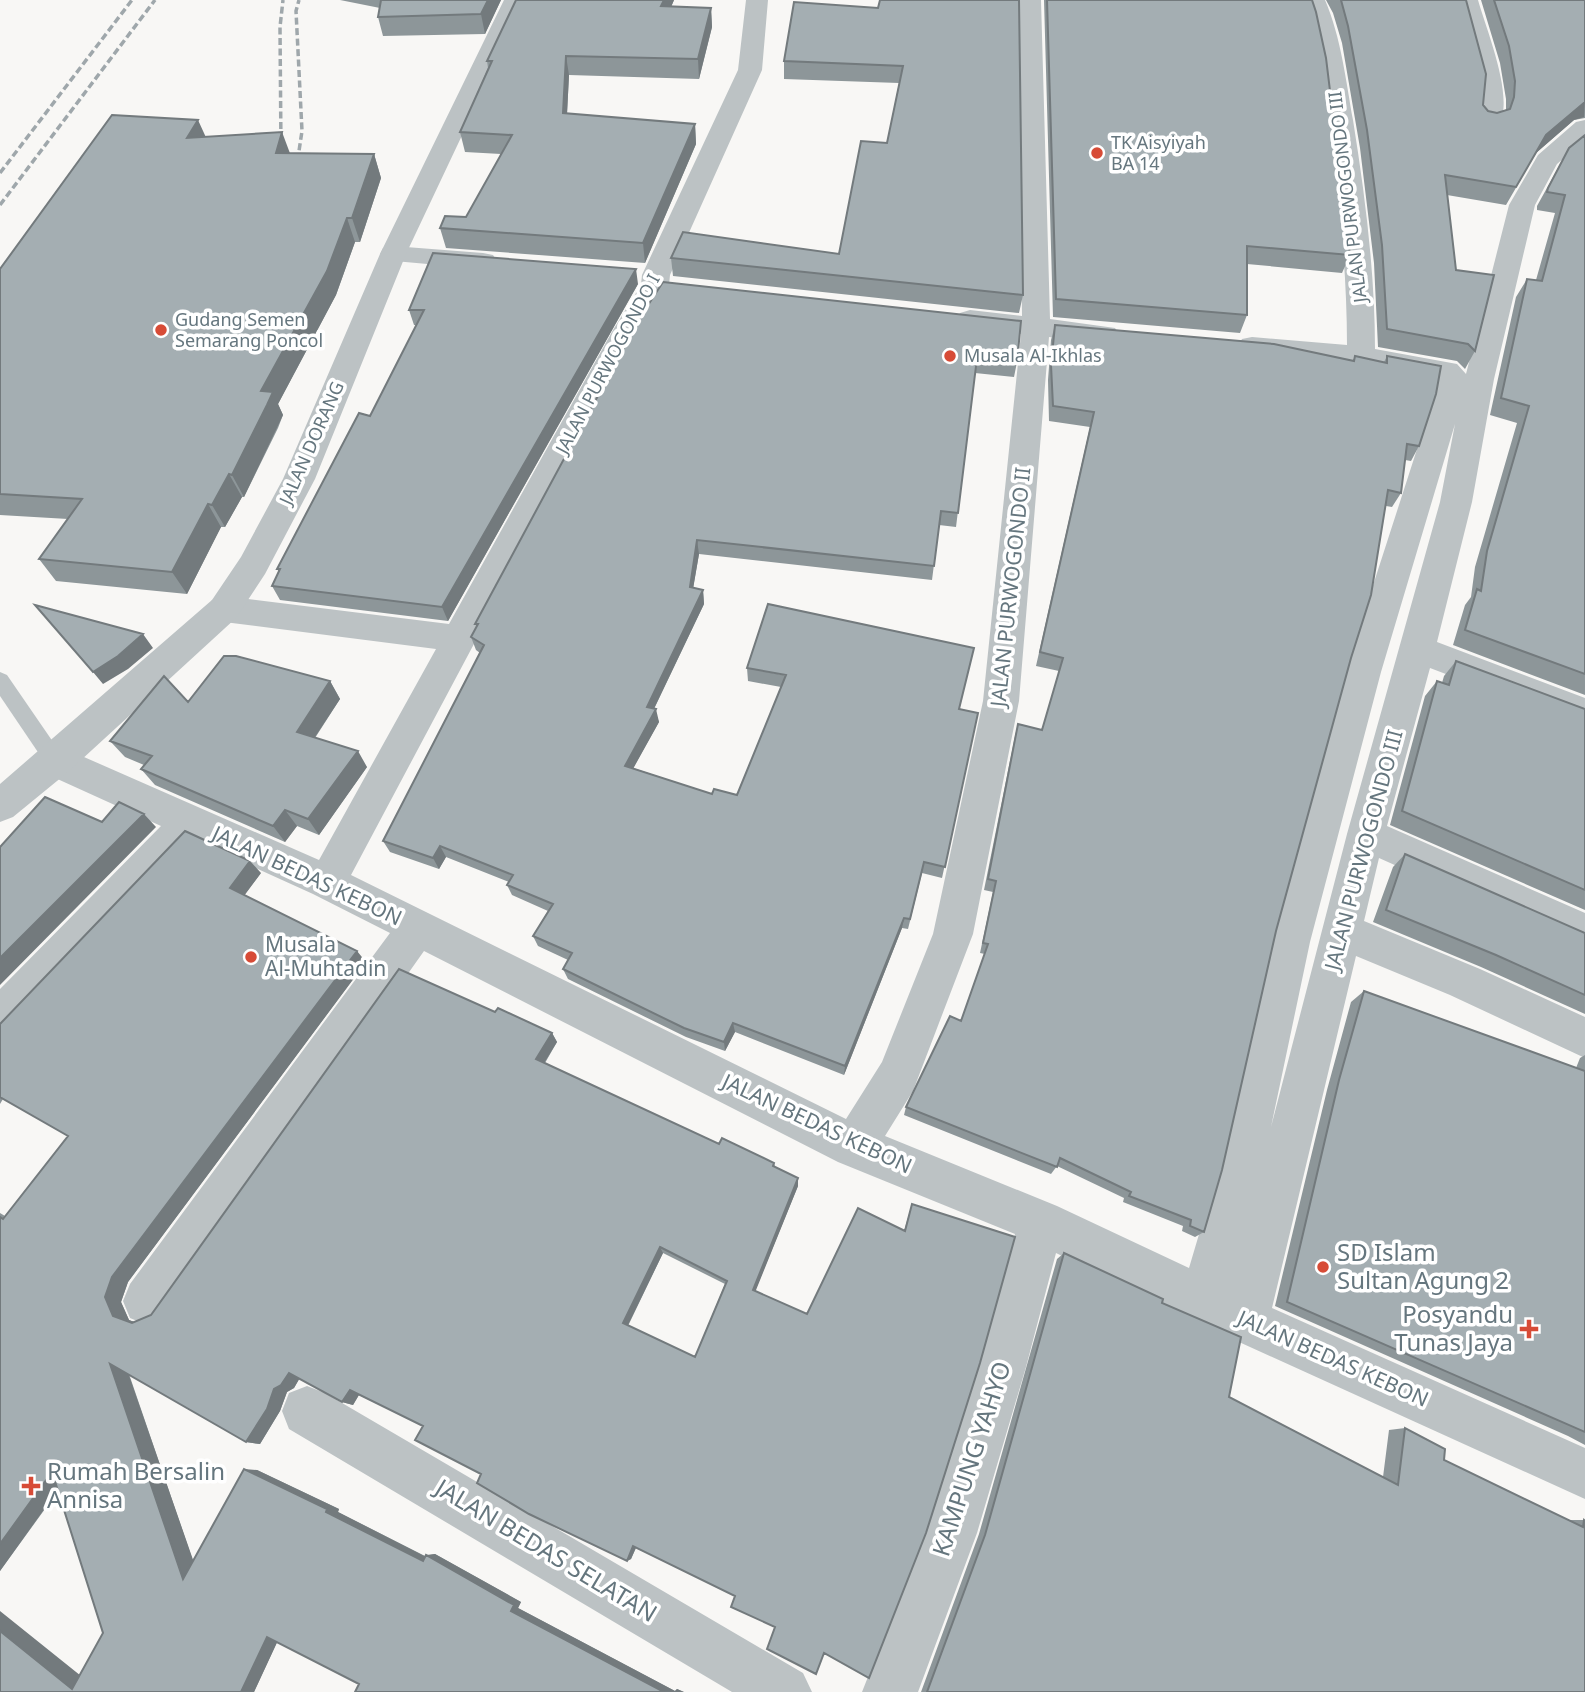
<svg xmlns="http://www.w3.org/2000/svg" width="1585" height="1692" viewBox="0 0 1585 1692" font-family="'Noto Sans',sans-serif">
<rect width="100%" height="100%" fill="#f8f7f5"/>
<g fill="none" stroke-linecap="round" stroke-linejoin="round">
<!-- service -->
<path fill="#bcc2c4" fill-rule="evenodd" d="M0,672L7,675L62,755L65,761L62,767L55,769L48,767L0,696Z"/>
<!-- minor -->
<path fill="#bcc2c4" fill-rule="evenodd" d="M746,0H768L762,70L670,275L669,285L641,330L351,875L846,1119L882,1062L933,934L983,701L1021,334L960,325L956,319L960,313L970,310L1022,316L1019,0H1041L1050,319L1115,328L1119,334L1115,340L1105,343L1049,337L1019,701L973,934L913,1091L885,1136L1057,1206L1189,1268L1216,1177L1270,942L1345,672L1430,409L1436,379L1361,365L1252,355L1242,353L1238,346L1242,339L1252,337L1347,345C1347,271 1339,195 1328,121C1323,81 1318,37 1303,0H1325C1341,37 1346,81 1353,120C1365,195 1375,273 1375,349L1457,364L1466,374L1509,205L1538,155L1576,122L1585,120V140L1557,164L1535,205L1494,379L1472,502L1437,642L1585,698V727L1430,668L1387,826L1585,913V950L1379,858L1364,921L1480,969L1585,1017V1058L1450,995L1356,956L1272,1308L1585,1448V1499L1228,1337L1056,1253L1026,1367L977,1533L918,1692H862L925,1533L978,1367L1015,1234L838,1162L424,951L164,1318L147,1325L130,1318L123,1301L130,1284L390,933L313,894L196,841L15,1032L0,1038V989L161,826L42,772L37,761L42,750L55,746L68,750L319,860L436,649L224,622L212,618L207,609L212,600L224,596L449,624L613,330L641,285L642,275L738,70ZM1455,424L1440,502L1347,834L1271,1127L1310,942L1381,672Z
M1456,0H1478C1486,29 1516,100 1498,126L1489,128L1480,126L1477,121L1480,91Z
M393,246L483,253L493,255L497,261L493,267L483,269L383,260L380,254L383,248Z
M307,1386L325,1393L803,1673L812,1692H732L289,1429L282,1411L289,1393Z"/>
<!-- tertiary -->
<path fill="#bcc2c4" fill-rule="evenodd" d="M504,0H526L406,254L315,479L265,574L236,618L68,772L13,817L0,822V784L212,600L241,557L283,479L380,254Z"/>
<!-- rail -->
<path stroke="#9fa7ab" stroke-width="3.5" stroke-dasharray="7 3.5" stroke-linecap="butt" d="M281,150L280,27L283,0
M296,171L302,131L296,11L299,0
M0,173L132,0
M0,205L155,0"/>
</g>
<!-- wall -->
<path fill="#8d9699" fill-rule="evenodd" d="M340,0H501L485,34L383,36L378,17L380,8Z
M516,0H674L671,7L711,8L712,27L699,79L569,75L567,114L695,124L696,144L645,263L446,248L440,228L466,217L501,154L465,152L460,132L488,68L487,61Z
M1044,0H1312L1350,255L1342,273L1247,264V315L1240,333L1053,317Z
M1326,0H1466L1483,105L1488,111L1497,113L1506,110V99L1500,63L1481,0H1585V118L1574,120L1536,153L1506,205L1447,195L1456,270L1475,351L1465,369L1457,361L1378,347L1374,263L1360,148L1342,43L1333,13Z
M878,8L1023,295L1019,313L673,276L671,258L839,254L887,143L899,83L784,79V61Z
M1585,135V695L1453,645L1465,605L1471,597L1475,567L1517,423L1490,415L1516,297L1527,279L1536,280L1555,213L1537,210V206L1569,148Z
M206,137L290,153L374,154L381,178L360,242H355L336,295L278,404L283,415L278,428L244,497H242L225,527H221L187,594L56,581L39,559L68,519L0,515V269Z
M638,284L448,621L280,600L272,586L279,572L277,569L370,416L417,325H414L409,310Z
M641,316L1017,362L1014,377L975,373L956,527L939,525L932,580L699,554L693,588L703,590L704,604L654,709L659,722L633,768L712,794L737,795L781,687L748,681L747,668L960,709L978,713L942,878L922,873L908,929L902,928L844,1075L735,1032L725,1051L686,1037L568,979L563,969L568,960L538,946L533,936L548,911L512,895L507,885L509,882L446,857L439,869L390,852L383,841L480,653L476,650L471,637L477,627L475,624Z
M1055,325L1353,361L1355,356L1384,362L1387,356L1419,446L1411,461L1405,460L1401,493L1392,507L1386,506L1351,658L1276,931L1204,1232L1195,1237L1182,1231L1183,1226L1123,1202L1124,1198L1057,1166L1051,1174L904,1115L906,1107L961,1021L985,954L980,953L993,892L984,890L1015,736L1018,724L1042,730L1059,671L1036,666L1090,427L1049,421L1048,380L1051,340Z
M1456,661L1585,709V910L1390,825L1425,696L1437,681L1442,683L1444,676Z
M330,681L340,699L315,738L367,767L319,835L297,826L285,842L155,785L141,769L144,765L125,757L110,741L188,702Z
M1405,854L1585,933V1014L1481,967L1373,922L1393,867Z
M261,873L244,895L366,962L128,1282L121,1302L129,1320L134,1322L151,1315L495,1012L552,1033L557,1042L545,1063L719,1144L774,1163L775,1167L798,1178V1186L755,1291L807,1314L904,1231L912,1204L824,1653L767,1649L775,1626L735,1596L636,1548L631,1559L627,1561L481,1474L423,1426L359,1395L353,1405L342,1402L299,1379L294,1388L287,1392L280,1411L260,1444L246,1442L129,1374L193,1561L257,1470L339,1509L338,1512L425,1556L435,1554L521,1602L518,1608L675,1691L677,1689L684,1692L359,1684L277,1642L254,1692L80,1674L103,1633L58,1491L0,1571V1213L5,1216L68,1136L3,1099L0,1104V1024ZM663,1253L725,1284L695,1357L628,1326Z
M1364,991L1576,1068L1580,1058L1585,1055V1445L1568,1436L1275,1306L1327,1090L1351,1002Z
M1064,1253L1162,1303L1229,1397L1383,1477L1389,1430L1405,1428L1444,1460L1568,1520H1584L1585,1692H921L979,1534L1057,1259Z"/>
<!-- shaded-wall -->
<path fill="#737a7d" d="M488,0H501L485,34L481,14Z
M664,0H674L663,26L661,6Z
M711,8L712,27L699,79L698,59Z
M566,56L569,75L566,133L563,113Z
M1585,102L1584,117L1574,120L1536,153L1506,205L1546,135Z
M198,120L209,144L187,138Z
M695,124L696,144L645,263L643,243Z
M282,132L291,156L276,153Z
M374,154L381,178L360,242L352,218Z
M347,218L355,242L336,295L278,404L283,415L244,497L232,475L261,391Z
M636,269L638,284L448,621L442,607Z
M229,474L242,497L225,527L212,505Z
M208,504L221,527L187,594L172,572Z
M697,540L699,554L691,601L690,587Z
M703,590L704,604L649,719L647,707Z
M143,634L153,648L128,669L103,684L93,672Z
M330,681L340,699L307,749L297,732Z
M656,709L659,722L628,778L625,766Z
M358,751L367,767L319,835L308,819Z
M285,810L297,826L285,842L273,826Z
M144,814L156,827L0,985V958Z
M440,846L446,857L439,869L433,858Z
M250,861L261,873L241,900L230,888Z
M904,918L902,928L844,1075L845,1066Z
M357,951L366,962L128,1282L121,1302L129,1320L148,1327L113,1316L105,1297L112,1277Z
M733,1023L735,1032L725,1051L724,1042Z
M552,1033L557,1042L541,1068L536,1059Z
M798,1178V1186L754,1295L753,1290Z
M660,1247L663,1253L627,1327L623,1323Z
M110,1364L126,1367L199,1577L183,1579Z
M289,1373L301,1376L294,1388L287,1392L280,1411L260,1444L246,1442L274,1389Z
M350,1390L360,1393L353,1405L342,1402Z
M244,1469L257,1470L339,1509L338,1512L432,1560L423,1561Z
M52,1472L70,1473L0,1571V1544Z
M637,1545L631,1559L627,1561L633,1546Z
M435,1554L521,1602L518,1608L675,1691L677,1689L684,1692H664L511,1611L426,1555Z
M0,1611L91,1684L72,1689L0,1631Z
M281,1634L254,1692H241L267,1637Z"/>
<!-- building -->
<path fill="#a4aeb2" stroke="#737a7d" stroke-width="2" fill-rule="evenodd" d="M381,0H488L481,14L378,17Z
M516,0H664L661,6L711,8L698,59L566,56L563,113L695,124L643,243L440,228L445,216L466,217L512,135L460,132L492,61H487Z
M880,0H1019L1023,295L671,258L683,232L839,254L861,141L887,143L903,66L784,61L794,2L878,8Z
M1047,0H1312L1316,12L1326,58L1350,255L1247,246V315L1056,299Z
M1341,0H1466L1486,74L1483,105L1488,111L1497,113L1510,109L1514,97L1515,81L1509,46L1494,0H1585V102L1546,135L1516,187L1445,175L1456,270L1494,275L1475,351L1468,344L1387,329L1382,245L1367,130L1348,26Z
M112,115L198,120L187,138L282,132L276,153L374,154L352,218H347L327,271L261,391L273,392L267,405L232,475L229,474L212,505L208,504L172,572L39,559L82,499L0,494V269Z
M1585,135V674L1465,630L1477,589L1481,591L1487,551L1529,406L1501,398L1527,279L1542,281L1565,195L1547,192L1548,188L1569,148Z
M433,253L636,269L442,607L272,586L280,569H277L359,413L370,416L424,310H409Z
M663,282L1021,321L1017,362L977,358L958,513L941,511L934,566L697,540L690,587L703,590L647,707L656,709L625,766L712,794L714,789L737,795L786,675L747,668L768,604L974,648L959,709L978,713L945,867L924,862L910,919L904,918L845,1066L733,1023L724,1042L684,1028L563,969L572,953L533,936L553,904L507,885L513,875L440,846L433,858L383,841L484,645L471,637L478,624H475L641,316Z
M1055,325L1274,344L1354,361L1355,356L1387,363V356L1441,366L1436,394L1419,446L1407,444L1401,493L1388,490L1371,595L1351,658L1276,931L1222,1170L1204,1232L1190,1226L1191,1220L1129,1196L1131,1192L1060,1158L1057,1167L906,1107L950,1016L961,1021L988,944L983,943L996,881L988,879L1018,724L1042,730L1063,658L1040,652L1094,412L1053,406L1051,365Z
M35,605L143,634L118,656L93,672Z
M224,656H236L330,681L297,732L358,751L308,819L285,810L273,826L141,769L152,756L110,741L164,676L188,702Z
M1456,661L1585,709V890L1402,811L1437,681L1449,685Z
M45,797L102,822L119,802L144,814L0,958V847Z
M185,831L250,861L230,888L357,951L112,1277L105,1297L113,1316L132,1323L151,1315L399,969L495,1012L498,1008L552,1033L536,1059L719,1144L722,1138L774,1163L773,1166L798,1178L753,1290L807,1314L858,1208L905,1231L912,1204L1015,1237L980,1363L926,1533L869,1678L824,1653L816,1674L767,1649L775,1627L731,1607L735,1596L633,1546L627,1561L529,1514L477,1483L481,1474L415,1440L423,1426L350,1390L342,1402L289,1373L281,1385L274,1389L267,1409L246,1442L110,1364L183,1579L244,1469L327,1509L326,1512L423,1561L426,1555L514,1605L511,1611L664,1692H355L359,1684L267,1637L241,1692H0V1631L72,1689L103,1633L52,1472L0,1544V1217L3,1219L68,1136L0,1097V1024ZM660,1247L727,1281L695,1357L623,1323Z
M1405,854L1585,933V995L1496,955L1386,910Z
M1364,991L1585,1071V1432L1287,1302L1339,1080Z
M1064,1253L1163,1299L1162,1303L1241,1337L1229,1397L1398,1485L1405,1428L1445,1449L1444,1460L1583,1527L1584,1520L1585,1521V1692H927L985,1535Z"/>
<!-- markers -->
<g fill="#d74b36" stroke="#fff" stroke-width="2.5">
<circle cx="1097" cy="153" r="7"/>
<circle cx="161" cy="330" r="7"/>
<circle cx="950" cy="356" r="7"/>
<circle cx="251" cy="957" r="7"/>
<circle cx="1323" cy="1267" r="7"/>
<path d="M1525.5 1318.5h7v7h7v7h-7v7h-7v-7h-7v-7h7z"/>
<path d="M27.5 1475.5h7v7h7v7h-7v7h-7v-7h-7v-7h7z"/>
</g>
<g text-anchor="middle" stroke-width="7" stroke-linejoin="round" paint-order="stroke">
<!-- far-poi labels -->
<g font-size="18" fill="#65767e" stroke="#fff" text-anchor="start">
<text x="1111" y="149">TK Aisyiyah<tspan x="1111" dy="21">BA 14</tspan></text>
<text x="175" y="326">Gudang Semen<tspan x="175" dy="21">Semarang Poncol</tspan></text>
<text x="964" y="362">Musala Al-Ikhlas</text>
</g>
<!-- far-street labels -->
<g font-size="18" fill="#65767e" stroke="#fff">
<text transform="translate(1348 197) rotate(-97)" y="6">JALAN PURWOGONDO III</text>
<text transform="translate(608 364) rotate(-62)" y="6">JALAN PURWOGONDO I</text>
<text transform="translate(312 443) rotate(-66)" y="6">JALAN DORANG</text>
</g>
<!-- street labels -->
<g font-size="21" fill="#65767e" stroke="#fff">
<text transform="translate(1011 587) rotate(-84)" y="7">JALAN PURWOGONDO II</text>
<text transform="translate(1364 850) rotate(-75)" y="7">JALAN PURWOGONDO III</text>
<text transform="translate(307 876) rotate(25)" y="7">JALAN BEDAS KEBON</text>
<text transform="translate(817 1124) rotate(25)" y="7">JALAN BEDAS KEBON</text>
<text transform="translate(1333 1359) rotate(24)" y="7">JALAN BEDAS KEBON</text>
</g>
<!-- poi labels -->
<g font-size="21" fill="#65767e" stroke="#fff" text-anchor="start">
<text x="265" y="952">Musala<tspan x="265" dy="24">Al-Muhtadin</tspan></text>
</g>
<!-- near-poi labels -->
<g font-size="24" fill="#65767e" stroke="#fff" text-anchor="start">
<text x="1337" y="1261">SD Islam<tspan x="1337" dy="28">Sultan Agung 2</tspan></text>
<text x="1513" y="1323" text-anchor="end">Posyandu<tspan x="1513" dy="28">Tunas Jaya</tspan></text>
<text x="47" y="1480">Rumah Bersalin<tspan x="47" dy="28">Annisa</tspan></text>
</g>
<!-- near-street labels -->
<g font-size="24" fill="#65767e" stroke="#fff">
<text transform="translate(972 1459) rotate(-72)" y="8">KAMPUNG YAHYO</text>
<text transform="translate(546 1551) rotate(31)" y="8">JALAN BEDAS SELATAN</text>
</g>
</g>
</svg>
